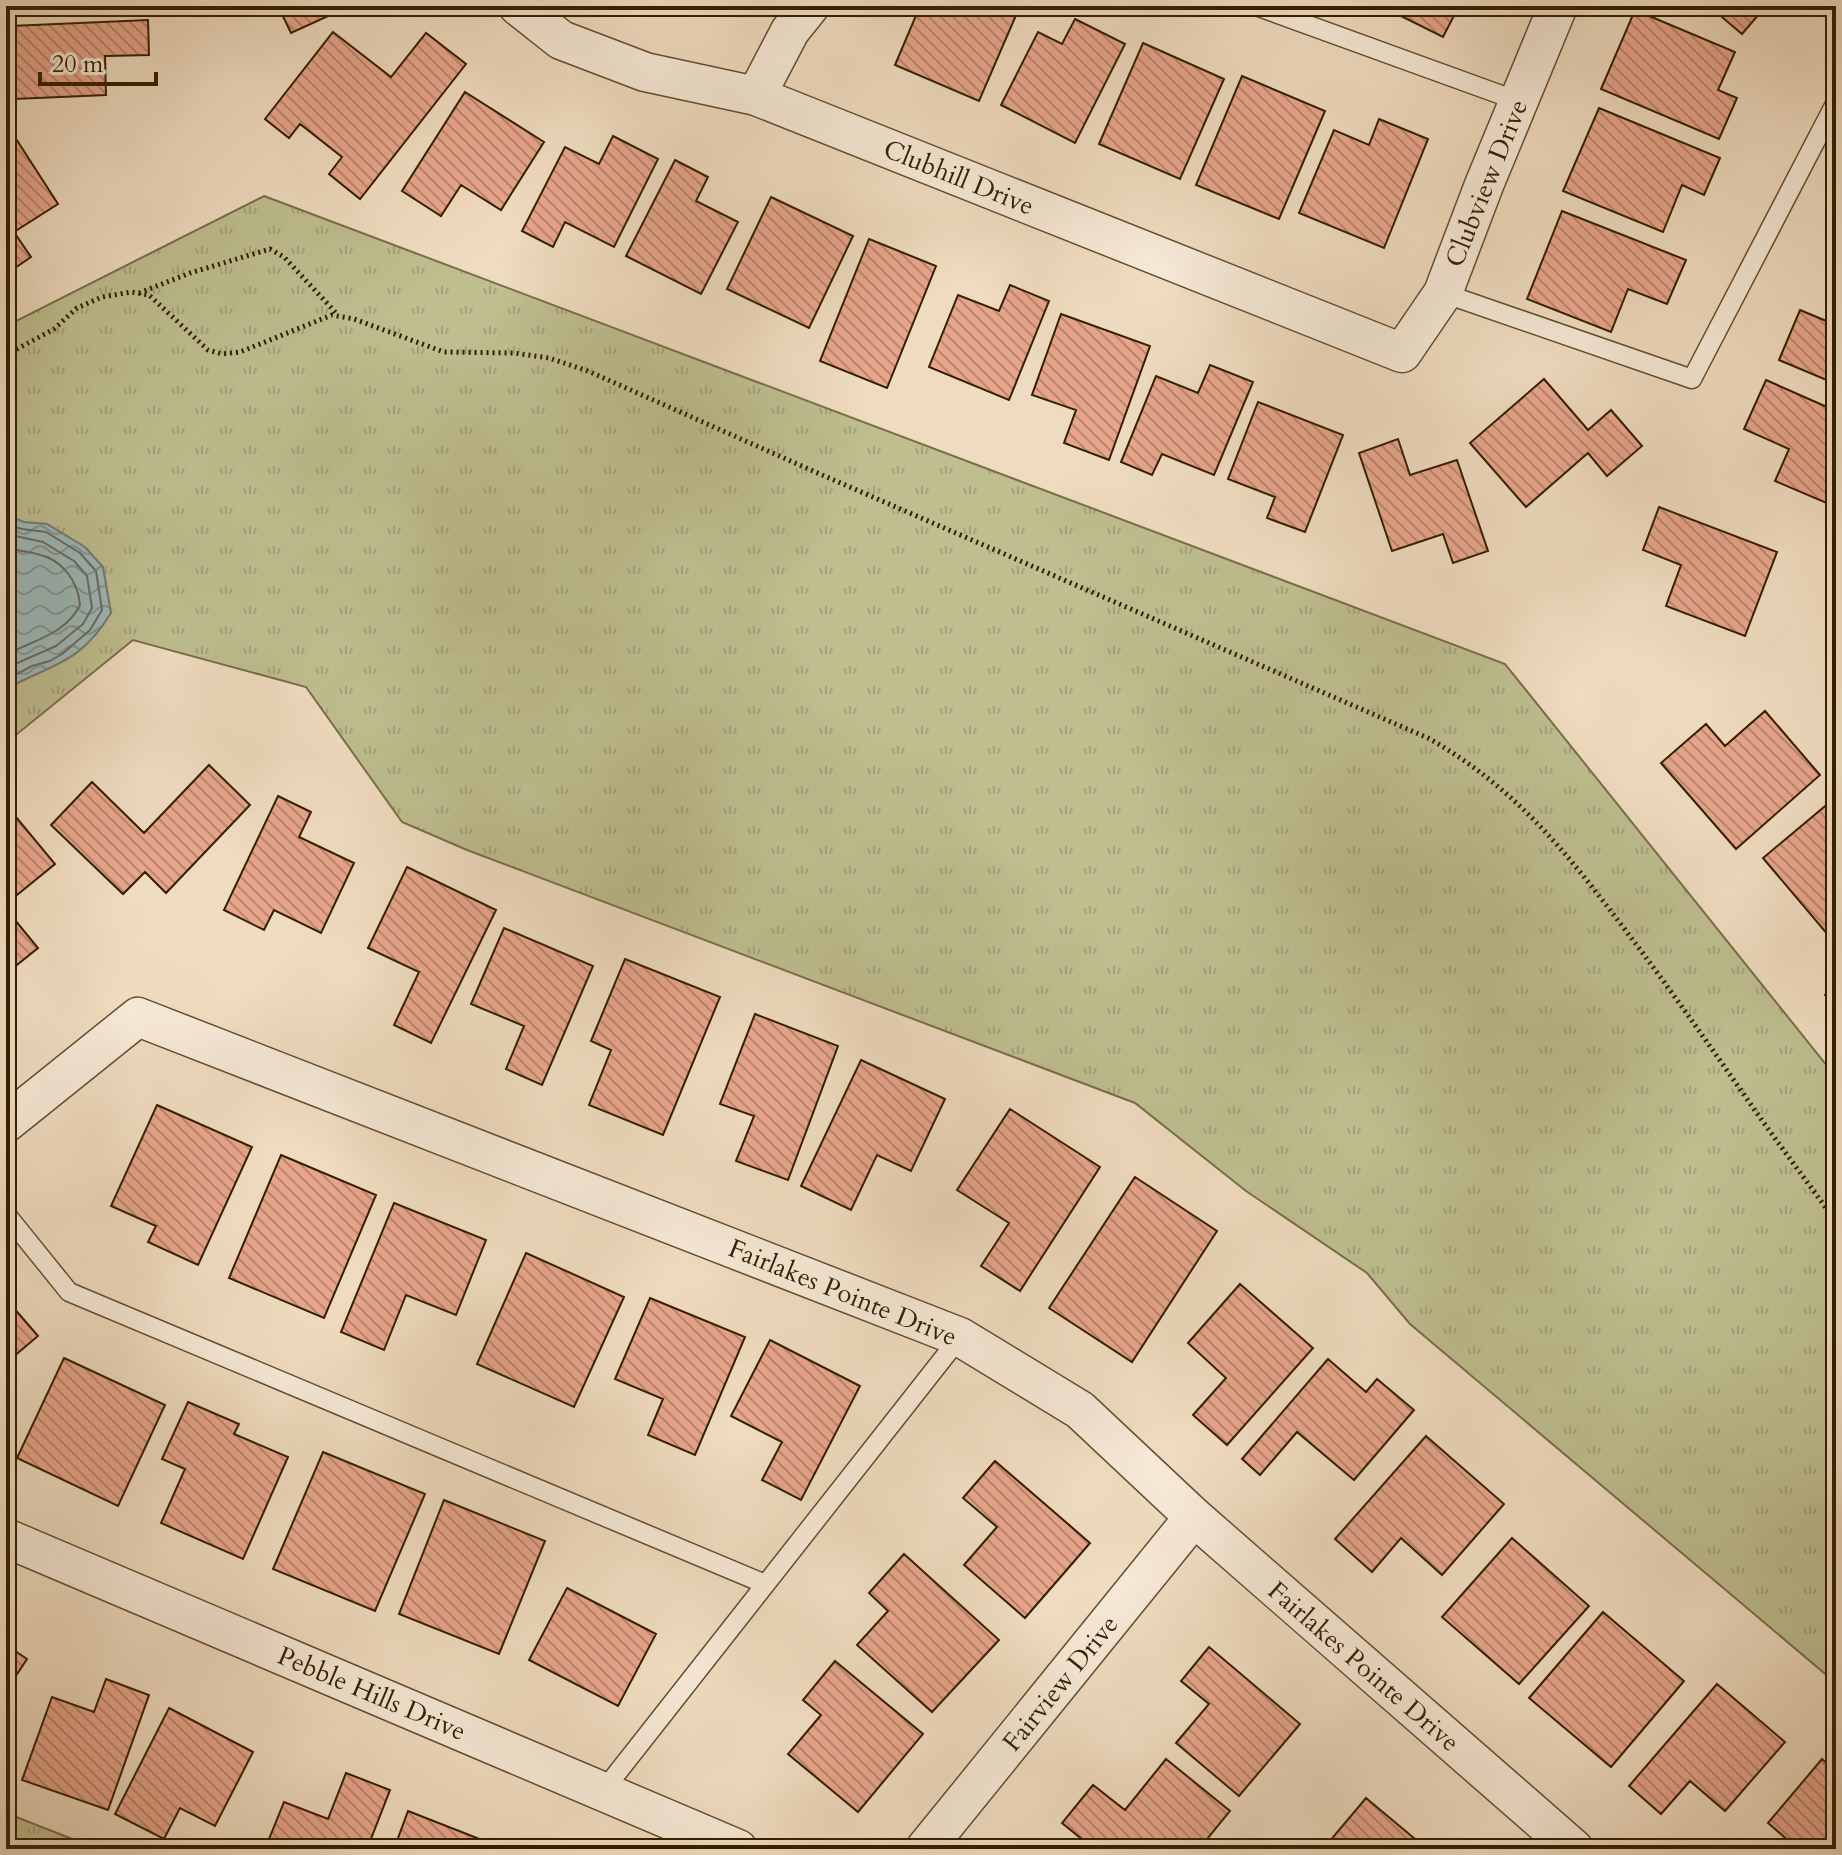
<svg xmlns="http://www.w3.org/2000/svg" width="1842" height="1855" viewBox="0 0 1842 1855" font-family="Cardo,serif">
<defs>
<pattern id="grass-tufts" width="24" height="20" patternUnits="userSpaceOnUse" patternTransform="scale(2)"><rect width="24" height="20" fill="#bebe8f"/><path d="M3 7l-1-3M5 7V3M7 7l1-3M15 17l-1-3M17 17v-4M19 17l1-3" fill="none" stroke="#a4a37a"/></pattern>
<pattern id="water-waves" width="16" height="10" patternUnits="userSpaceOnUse" patternTransform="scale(2)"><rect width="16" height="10" fill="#9db9ba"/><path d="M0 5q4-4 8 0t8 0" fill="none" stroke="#819695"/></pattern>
<pattern id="building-back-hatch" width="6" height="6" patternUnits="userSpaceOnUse" patternTransform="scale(2)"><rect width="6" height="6" fill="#e7a58b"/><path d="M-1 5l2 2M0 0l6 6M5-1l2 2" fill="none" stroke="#bc866f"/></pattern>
</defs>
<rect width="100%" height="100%" fill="#efdbbf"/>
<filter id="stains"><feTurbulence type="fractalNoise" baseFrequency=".0025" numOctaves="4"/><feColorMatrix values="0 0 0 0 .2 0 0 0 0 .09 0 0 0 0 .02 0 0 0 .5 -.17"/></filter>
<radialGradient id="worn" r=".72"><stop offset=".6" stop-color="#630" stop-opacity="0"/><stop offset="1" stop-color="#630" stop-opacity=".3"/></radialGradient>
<!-- grass -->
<path fill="url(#grass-tufts)" stroke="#786e48" stroke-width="2" d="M264,196L1505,664L1836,1077V1683L1410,1324L1367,1273L1246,1191L1135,1103L467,850L402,822L306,687L133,640L6,743V326Z
M6,1813L98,1849H6Z"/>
<!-- water -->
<path fill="url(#water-waves)" stroke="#737b70" stroke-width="2" d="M6,515L24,522L47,524L85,547L103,567L111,613C80,664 54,663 6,689Z"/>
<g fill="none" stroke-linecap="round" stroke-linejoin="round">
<!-- shore -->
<path stroke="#686c5e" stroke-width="2" d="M6,524L22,529L46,532L80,553L96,571L102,610L90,630L62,654L50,661L32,666L6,680
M6,534L43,542L74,561L87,576L92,608L83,624L56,646L6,668
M6,547C17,551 27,551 37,554C62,559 78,581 80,605C65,635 33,640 6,655"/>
</g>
<!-- building -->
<path fill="url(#building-back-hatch)" stroke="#331f01" stroke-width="2" d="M278,6H350L291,33Z
M920,6H1020L979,101L895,65Z
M1381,6H1459L1443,37Z
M1709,6H1766L1742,34Z
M1635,10L1735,52L1718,90L1737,98L1719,139L1601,89Z
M1075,19L1125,44L1075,143L1001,105L1038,32L1062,44Z
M148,20L149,55L105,56L106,95L14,99L11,26Z
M333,32L391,77L426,33L466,64L360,199L329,174L342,157L300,124L289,138L265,119Z
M1143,43L1224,79L1180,179L1099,144Z
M1242,76L1325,111L1279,219L1196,185Z
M465,92L544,142L501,210L461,185L441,216L402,191Z
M1599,108L1720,158L1704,195L1682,185L1663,232L1563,191Z
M1379,119L1428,139L1384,248L1299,213L1334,130L1369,145Z
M11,131L58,204L14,232L31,257L6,274V134Z
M613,136L658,159L614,247L565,222L553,247L522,231L565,147L599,164Z
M675,160L708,177L696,201L738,222L701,294L626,256Z
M771,197L853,236L809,328L727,289Z
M1562,211L1686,260L1667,304L1628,289L1611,332L1527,299Z
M869,239L936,266L887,388L820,361Z
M1010,285L1049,301L1009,400L929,367L958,295L999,311Z
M1800,310L1836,325V384L1779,360Z
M1061,314L1150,346L1109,460L1064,443L1076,410L1032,395Z
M1210,365L1253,382L1214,475L1162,454L1152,475L1121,462L1156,376L1198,393Z
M1544,379L1588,430L1611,410L1642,446L1607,476L1588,453L1526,507L1470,443Z
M1766,380L1836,411V507L1775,481L1789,449L1744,429Z
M1258,402L1343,435L1305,532L1267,518L1275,497L1228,479Z
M1398,439L1410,475L1457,460L1488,551L1453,563L1443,534L1392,551L1359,453Z
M1659,507L1777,552L1745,636L1666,606L1681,565L1643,550Z
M1765,711L1820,775L1736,849L1661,763L1706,724L1725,746Z
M209,765L250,805L166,893L145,872L123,894L51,825L92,782L144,833Z
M278,796L311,812L299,837L354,863L321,933L274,910L264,930L224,910Z
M1836,797V940L1834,942L1763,858Z
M6,805L55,864L6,904Z
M407,867L496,910L431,1043L394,1025L419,972L368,948Z
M6,909L38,948L7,973L6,972Z
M504,928L593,966L542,1085L506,1069L524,1026L471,1004Z
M625,959L720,997L663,1135L589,1105L611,1050L591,1041Z
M1836,986V1008L1825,995Z
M755,1014L838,1046L788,1180L736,1161L754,1116L720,1104Z
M861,1060L945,1099L911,1171L877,1155L851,1210L801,1186Z
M157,1105L252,1147L198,1265L148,1242L156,1226L111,1206Z
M1010,1109L1100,1167L1020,1291L981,1266L1009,1223L957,1190Z
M281,1155L376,1195L324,1318L229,1278Z
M1135,1177L1217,1231L1132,1362L1049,1308Z
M394,1203L486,1240L456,1315L406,1295L384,1350L341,1332Z
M526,1253L624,1297L574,1407L477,1364Z
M1240,1284L1313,1348L1227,1445L1193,1415L1226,1378L1188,1343Z
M650,1298L745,1337L695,1455L648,1435L663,1399L615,1379Z
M6,1299L38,1336L6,1363Z
M770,1340L860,1386L801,1500L762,1480L782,1442L731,1416Z
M64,1358L165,1405L118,1506L17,1458Z
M1328,1359L1366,1392L1377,1379L1414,1410L1354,1480L1297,1432L1260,1475L1242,1459Z
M188,1402L239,1424L234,1434L288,1457L243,1559L161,1523L185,1469L162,1459Z
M1426,1436L1504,1504L1442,1575L1401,1538L1372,1572L1335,1539Z
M323,1452L425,1494L375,1611L273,1569Z
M995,1461L1090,1543L1025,1618L964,1565L997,1527L963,1498Z
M444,1500L545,1541L499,1654L399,1614Z
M1512,1538L1589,1606L1519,1684L1442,1617Z
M904,1554L999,1640L932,1712L857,1645L888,1611L869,1593Z
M567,1588L656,1634L618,1706L529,1660Z
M1603,1612L1684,1681L1611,1767L1529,1698Z
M6,1645L27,1659L6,1691Z
M1209,1647L1300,1724L1239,1796L1176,1743L1209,1704L1181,1681Z
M835,1661L923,1734L858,1812L788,1754L821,1715L803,1700Z
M106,1679L149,1695L108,1810L22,1780L52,1697L94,1712Z
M1717,1684L1785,1742L1725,1811L1690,1781L1661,1814L1629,1786Z
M169,1708L253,1752L215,1826L180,1808L164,1839L115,1814Z
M1166,1759L1230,1811L1199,1849H1094L1062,1823L1093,1785L1125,1810Z
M1822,1759L1836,1771V1849H1798L1768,1823Z
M346,1773L390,1790L367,1849H265L284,1802L328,1819Z
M1366,1798L1427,1849H1323Z
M408,1811L495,1845L493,1849H394Z"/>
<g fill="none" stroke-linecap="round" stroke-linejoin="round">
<!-- lane casing -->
<g stroke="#624e30" stroke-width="21">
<path id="lane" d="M1256,6L1518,101
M1443,293L1692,379L1836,102
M6,1214L69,1292L765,1584
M603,1791L960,1337"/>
</g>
<!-- street casing -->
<g stroke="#624e30" stroke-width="41">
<path id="street" d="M518,6L561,40L645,72L756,96L1402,353L1443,293L1484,185L1558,6
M756,96L790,31L810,6
M6,1123L138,1017L960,1337L1080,1410L1194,1517L1574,1849
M6,1538L738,1849
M925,1849L1194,1517"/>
</g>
<!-- path -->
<path stroke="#331f01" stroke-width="5" stroke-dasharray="2 4" stroke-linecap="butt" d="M139,293L190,273L270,249L284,257L338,315
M6,355L54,329L77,308L102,297L131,292L149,295L208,350L222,354L240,352L332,315L354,319L444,352L514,353L549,358L588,371L813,471L1428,738C1515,787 1567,853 1626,931C1668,986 1707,1042 1747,1099C1776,1141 1807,1181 1836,1222"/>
<!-- lane -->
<use href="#lane" stroke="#f5e8d5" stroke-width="18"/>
<!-- street -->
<use href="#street" stroke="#f5e8d5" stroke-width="38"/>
</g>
<g text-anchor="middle" stroke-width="7" stroke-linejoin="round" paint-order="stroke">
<!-- street labels -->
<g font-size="26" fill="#331f01" stroke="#f5e8d5">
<text transform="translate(959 177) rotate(22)" y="9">Clubhill Drive</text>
<text transform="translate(1486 183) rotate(-68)" y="9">Clubview Drive</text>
<text transform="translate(843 1292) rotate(22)" y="9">Fairlakes Pointe Drive</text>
<text transform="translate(1364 1666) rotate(41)" y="9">Fairlakes Pointe Drive</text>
<text transform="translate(1060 1683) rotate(-51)" y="9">Fairview Drive</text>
<text transform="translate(372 1693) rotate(23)" y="9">Pebble Hills Drive</text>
</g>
</g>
<!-- margin -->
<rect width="1842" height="1855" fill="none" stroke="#efdbbf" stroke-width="32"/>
<rect x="8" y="8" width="1826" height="1839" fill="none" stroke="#331f01" stroke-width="4"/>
<rect x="16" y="16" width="1810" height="1823" fill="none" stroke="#331f01" stroke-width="2"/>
<!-- scale -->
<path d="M40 72v12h116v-12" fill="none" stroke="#331f01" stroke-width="4"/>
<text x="52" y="72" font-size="24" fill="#331f01" stroke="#f5e8d5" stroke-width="6" paint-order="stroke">20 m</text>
<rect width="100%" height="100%" filter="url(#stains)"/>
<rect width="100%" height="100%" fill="url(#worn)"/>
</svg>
